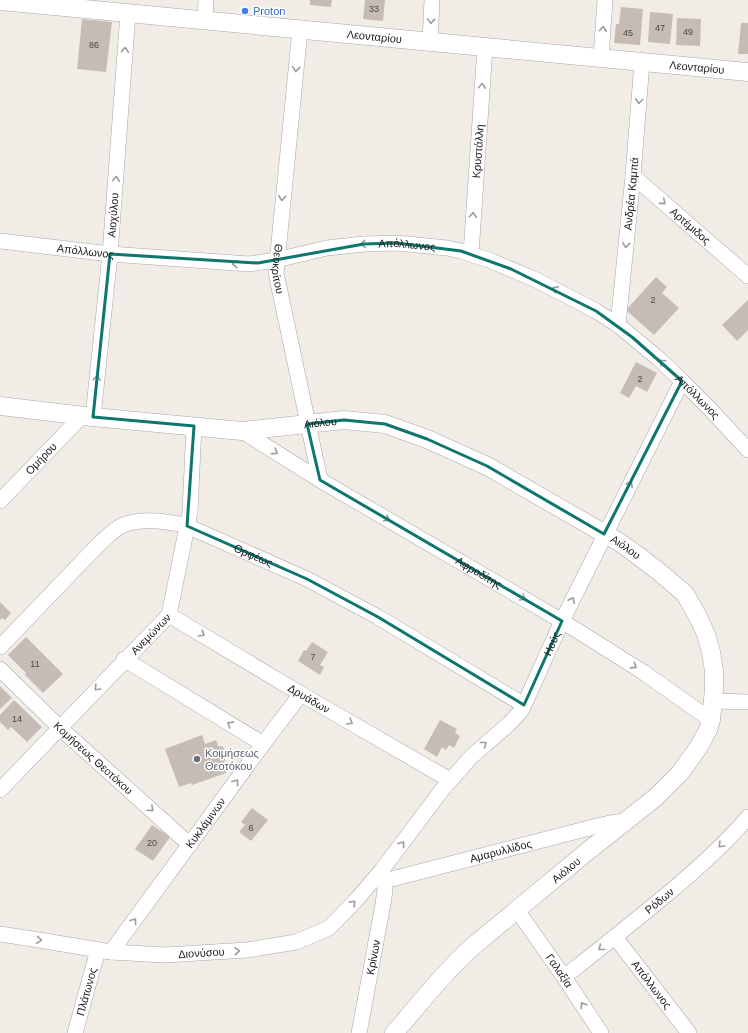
<svg xmlns="http://www.w3.org/2000/svg" width="748" height="1033" viewBox="0 0 748 1033" font-family="Helvetica,sans-serif">
<rect width="100%" height="100%" fill="#f1ede6"/>
<!-- building -->
<path fill="#c6bcb5" d="M310,0H332L331,7L310,5Z
M365,0H385L383,21L363,19Z
M621,7L643,9L640,45L614,43L616,24H619Z
M650,12L673,14L670,44L648,42Z
M677,18L701,19L700,46L676,45Z
M82,19L112,22L106,72L77,69Z
M741,23H748V54H738Z
M656,277L667,287L662,293L679,308L654,335L626,310Z
M748,300V330L737,341L722,325Z
M636,362L657,373L647,392L636,386L629,398L620,393Z
M0,602L11,613L5,620L2,618L0,620Z
M26,637L63,674L43,693L25,675L26,673L8,655Z
M312,642L328,652L320,665L324,667L320,675L298,661L304,650L306,651Z
M0,686L12,698L0,709Z
M14,700L42,727L27,742L11,727L8,730L0,722V715Z
M440,720L457,729L455,733L460,736L454,748L449,745L446,750L442,747L437,757L424,749Z
M202,735L205,744L216,740L218,746L223,747L226,752L224,766L226,773L192,785L191,783L179,787L165,749Z
M252,808L268,820L251,841L239,832L245,825L241,822Z
M152,825L170,837L153,861L135,849Z"/>
<g fill="none" stroke-linecap="round" stroke-linejoin="round">
<!-- minor casing -->
<g stroke="#a7a7a7" stroke-width="16">
<g id="minor">
<path d="M205,20L206,0"/>
<path id="s1" d="M300,30L276,273L320,480"/>
<path d="M430,42L432,0"/>
<path d="M601,58L605,0"/>
<path id="s2" d="M633,176L748,276"/>
<path id="s3" d="M0,241L110,254L249,264L276,260L327,248L364,244L397,243L447,248L461,251L489,260L534,279L577,301L596,311L618,325L659,359L682,381L709,408L748,450"/>
<path id="s4" d="M471,254L485,47"/>
<path id="s5" d="M618,325L633,176L642,62"/>
<path id="s6" d="M93,417L110,254L128,13"/>
<path id="s7" d="M242,431L320,480L562,621L643,672L711,720"/>
<path id="s8" d="M0,501L82,416"/>
<path id="s9" d="M169,615L301,694L450,780"/>
<path id="s10" d="M0,647L99,544C106,538 112,531 121,526C141,517 167,521 187,526L307,579L378,617L524,705"/>
<path d="M124,659L263,744"/>
<path id="s11" d="M0,669L59,727L190,845"/>
<path d="M714,701L748,702"/>
<path id="s12" d="M0,790L169,615L190,512L194,426"/>
<path id="s13" d="M378,875L384,881L597,826L610,823L626,821"/>
<path id="s14" d="M517,910L564,977L601,1033"/>
<path id="s15" d="M0,934L45,941L111,952L165,955L247,950L296,942L329,928L358,898L381,871L442,790L471,757L509,724L521,711L524,705L562,621L682,381"/>
<path id="s16" d="M615,937L689,1033"/>
<path id="s17" d="M111,952L263,744L301,694"/>
<path id="s18" d="M564,977C600,949 636,920 671,891C698,868 725,844 748,817"/>
<path id="s19" d="M75,1033L98,950"/>
<path id="s20" d="M359,1033L383,904L385,890L384,881"/>
</g>
</g>
<!-- tertiary casing -->
<g stroke="#a7a7a7" stroke-width="19">
<g id="tertiary">
<path id="s21" d="M0,1L748,72"/>
<path id="s22" d="M0,406L93,417L242,431L344,420L385,424L427,439L487,466L619,542L640,557L663,575L685,594L697,615L706,634L711,652L714,671V689L711,720L708,730L698,748L680,773L656,797L583,855L471,948C442,974 420,1004 394,1033"/>
</g>
</g>
<!-- minor -->
<use href="#minor" stroke="#fff" stroke-width="15"/>
<!-- tertiary -->
<use href="#tertiary" stroke="#fff" stroke-width="18"/>
</g>
<!-- one-way arrows -->
<defs><path id="oneway-chevron" d="M-2-3.5L2.5 0L-2 3.5" fill="none" stroke-width="1.6" stroke-linecap="round" stroke-linejoin="round"/></defs>
<g stroke="#9b9b9b">
<use href="#oneway-chevron" transform="translate(431 21) rotate(92)"/>
<use href="#oneway-chevron" transform="translate(603 29) rotate(-86)"/>
<use href="#oneway-chevron" transform="translate(125 50) rotate(-86)"/>
<use href="#oneway-chevron" transform="translate(296 69) rotate(96)"/>
<use href="#oneway-chevron" transform="translate(482 86) rotate(-86)"/>
<use href="#oneway-chevron" transform="translate(639 101) rotate(94)"/>
<use href="#oneway-chevron" transform="translate(116 179) rotate(-86)"/>
<use href="#oneway-chevron" transform="translate(282 198) rotate(96)"/>
<use href="#oneway-chevron" transform="translate(663 202) rotate(41)"/>
<use href="#oneway-chevron" transform="translate(473 215) rotate(-86)"/>
<use href="#oneway-chevron" transform="translate(363 244) rotate(176)"/>
<use href="#oneway-chevron" transform="translate(626 245) rotate(96)"/>
<use href="#oneway-chevron" transform="translate(235 264) rotate(-176)"/>
<use href="#oneway-chevron" transform="translate(555 289) rotate(-153)"/>
<use href="#oneway-chevron" transform="translate(662 362) rotate(-138)"/>
<use href="#oneway-chevron" transform="translate(97 378) rotate(-84)"/>
<use href="#oneway-chevron" transform="translate(275 452) rotate(32)"/>
<use href="#oneway-chevron" transform="translate(630 484) rotate(-63)"/>
<use href="#oneway-chevron" transform="translate(387 519) rotate(30)"/>
<use href="#oneway-chevron" transform="translate(523 598) rotate(30)"/>
<use href="#oneway-chevron" transform="translate(572 600) rotate(-64)"/>
<use href="#oneway-chevron" transform="translate(202 634) rotate(31)"/>
<use href="#oneway-chevron" transform="translate(634 666) rotate(33)"/>
<use href="#oneway-chevron" transform="translate(97 688) rotate(134)"/>
<use href="#oneway-chevron" transform="translate(350 722) rotate(30)"/>
<use href="#oneway-chevron" transform="translate(230 724) rotate(-148)"/>
<use href="#oneway-chevron" transform="translate(484 744) rotate(-39)"/>
<use href="#oneway-chevron" transform="translate(236 782) rotate(-54)"/>
<use href="#oneway-chevron" transform="translate(151 809) rotate(42)"/>
<use href="#oneway-chevron" transform="translate(402 844) rotate(-53)"/>
<use href="#oneway-chevron" transform="translate(721 845) rotate(135)"/>
<use href="#oneway-chevron" transform="translate(353 903) rotate(-46)"/>
<use href="#oneway-chevron" transform="translate(134 921) rotate(-54)"/>
<use href="#oneway-chevron" transform="translate(39 940) rotate(8)"/>
<use href="#oneway-chevron" transform="translate(601 948) rotate(142)"/>
<use href="#oneway-chevron" transform="translate(237 951) rotate(-3)"/>
<use href="#oneway-chevron" transform="translate(583 1005) rotate(-123)"/>
</g>
<!-- marked area -->
<path fill="none" stroke="#0f766e" stroke-width="3" stroke-linejoin="round" d="M397,243L461,251L511,269L596,311L632,337L682,381L604,534L487,466L427,439L385,424L344,420L307,424L320,480L562,621L524,705L378,617L307,579L187,526L194,426L93,417L110,254L258,263L364,244Z"/>
<!-- markers -->
<circle fill="#3f7fe0" stroke="#fff" stroke-width="1.5" cx="245" cy="11" r="4"/>
<circle fill="#6b7280" stroke="#fff" stroke-width="1.5" cx="197" cy="759" r="4"/>
<g text-anchor="middle" stroke-width="3" stroke-linejoin="round" paint-order="stroke">
<!-- number labels -->
<g font-size="9" fill="#4a4745">
<text x="374" y="12">33</text>
<text x="660" y="31">47</text>
<text x="688" y="35">49</text>
<text x="628" y="36">45</text>
<text x="94" y="48">86</text>
<text x="653" y="303">2</text>
<text x="640" y="382">2</text>
<text x="313" y="660">7</text>
<text x="35" y="667">11</text>
<text x="17" y="722">14</text>
<text x="251" y="831">6</text>
<text x="152" y="846">20</text>
</g>
<!-- shop labels -->
<g font-size="11" fill="#366cbe" stroke="#fff" text-anchor="start">
<text x="253" y="15">Proton</text>
</g>
<!-- street labels -->
<g font-size="11" fill="#202020" stroke="#fff">
<text dy="4" stroke="none"><textPath href="#s21" startOffset="376">Λεονταρίου</textPath></text>
<text dy="4" stroke="none"><textPath href="#s21" startOffset="700">Λεονταρίου</textPath></text>
<text dy="4" stroke="none"><textPath href="#s4" startOffset="103">Κρυστάλλη</textPath></text>
<text dy="4" stroke="none"><textPath href="#s5" startOffset="132">Ανδρέα Καμπά</textPath></text>
<text dy="4" stroke="none"><textPath href="#s6" startOffset="203">Αιοχύλου</textPath></text>
<text dy="4" stroke="none"><textPath href="#s2" startOffset="76">Αρτέμιδος</textPath></text>
<text dy="4" stroke="none"><textPath href="#s3" startOffset="410">Απόλλωνος</textPath></text>
<text dy="4" stroke="none"><textPath href="#s3" startOffset="86">Απόλλωνος</textPath></text>
<text dy="4" stroke="none"><textPath href="#s1" startOffset="240">Θεοκρίτου</textPath></text>
<text dy="4" stroke="none"><textPath href="#s3" startOffset="746">Απόλλωνος</textPath></text>
<text dy="4" stroke="none"><textPath href="#s22" startOffset="322">Αιόλου</textPath></text>
<text dy="4" stroke="none"><textPath href="#s8" startOffset="59">Ομήρου</textPath></text>
<text dy="4" stroke="none"><textPath href="#s22" startOffset="658">Αιόλου</textPath></text>
<text dy="4" stroke="none"><textPath href="#s10" startOffset="311">Ορφέως</textPath></text>
<text dy="4" stroke="none"><textPath href="#s7" startOffset="276">Αφροδίτης</textPath></text>
<text dy="4" stroke="none"><textPath href="#s12" startOffset="217">Ανεμώνων</textPath></text>
<text dy="4" stroke="none"><textPath href="#s15" startOffset="699">Ηούς</textPath></text>
<text dy="4" stroke="none"><textPath href="#s9" startOffset="163">Δρυάδων</textPath></text>
<text dy="4" stroke="none"><textPath href="#s11" startOffset="129">Κομήσεως Θεοτόκου</textPath></text>
<text dy="4" stroke="none"><textPath href="#s17" startOffset="160">Κυκλάμινων</textPath></text>
<text dy="4" stroke="none"><textPath href="#s13" startOffset="129">Αμαρυλλίδος</textPath></text>
<text transform="translate(566 870) rotate(-40)" y="4">Αιόλου</text>
<text dy="4" stroke="none"><textPath href="#s18" startOffset="122">Ρόδων</textPath></text>
<text dy="4" stroke="none"><textPath href="#s15" startOffset="203">Διονύσου</textPath></text>
<text dy="4" stroke="none"><textPath href="#s20" startOffset="77">Κρίνων</textPath></text>
<text dy="4" stroke="none"><textPath href="#s14" startOffset="74">Γαλαξία</textPath></text>
<text dy="4" stroke="none"><textPath href="#s16" startOffset="60">Απόλλωνος</textPath></text>
<text dy="4" stroke="none"><textPath href="#s19" startOffset="43">Πλάτωνος</textPath></text>
</g>
<!-- worship labels -->
<g font-size="11" fill="#5b616d" stroke="#fff" text-anchor="start">
<text x="205" y="757">Κοιμήσεως<tspan x="205" dy="13">Θεοτόκου</tspan></text>
</g>
</g>
</svg>
